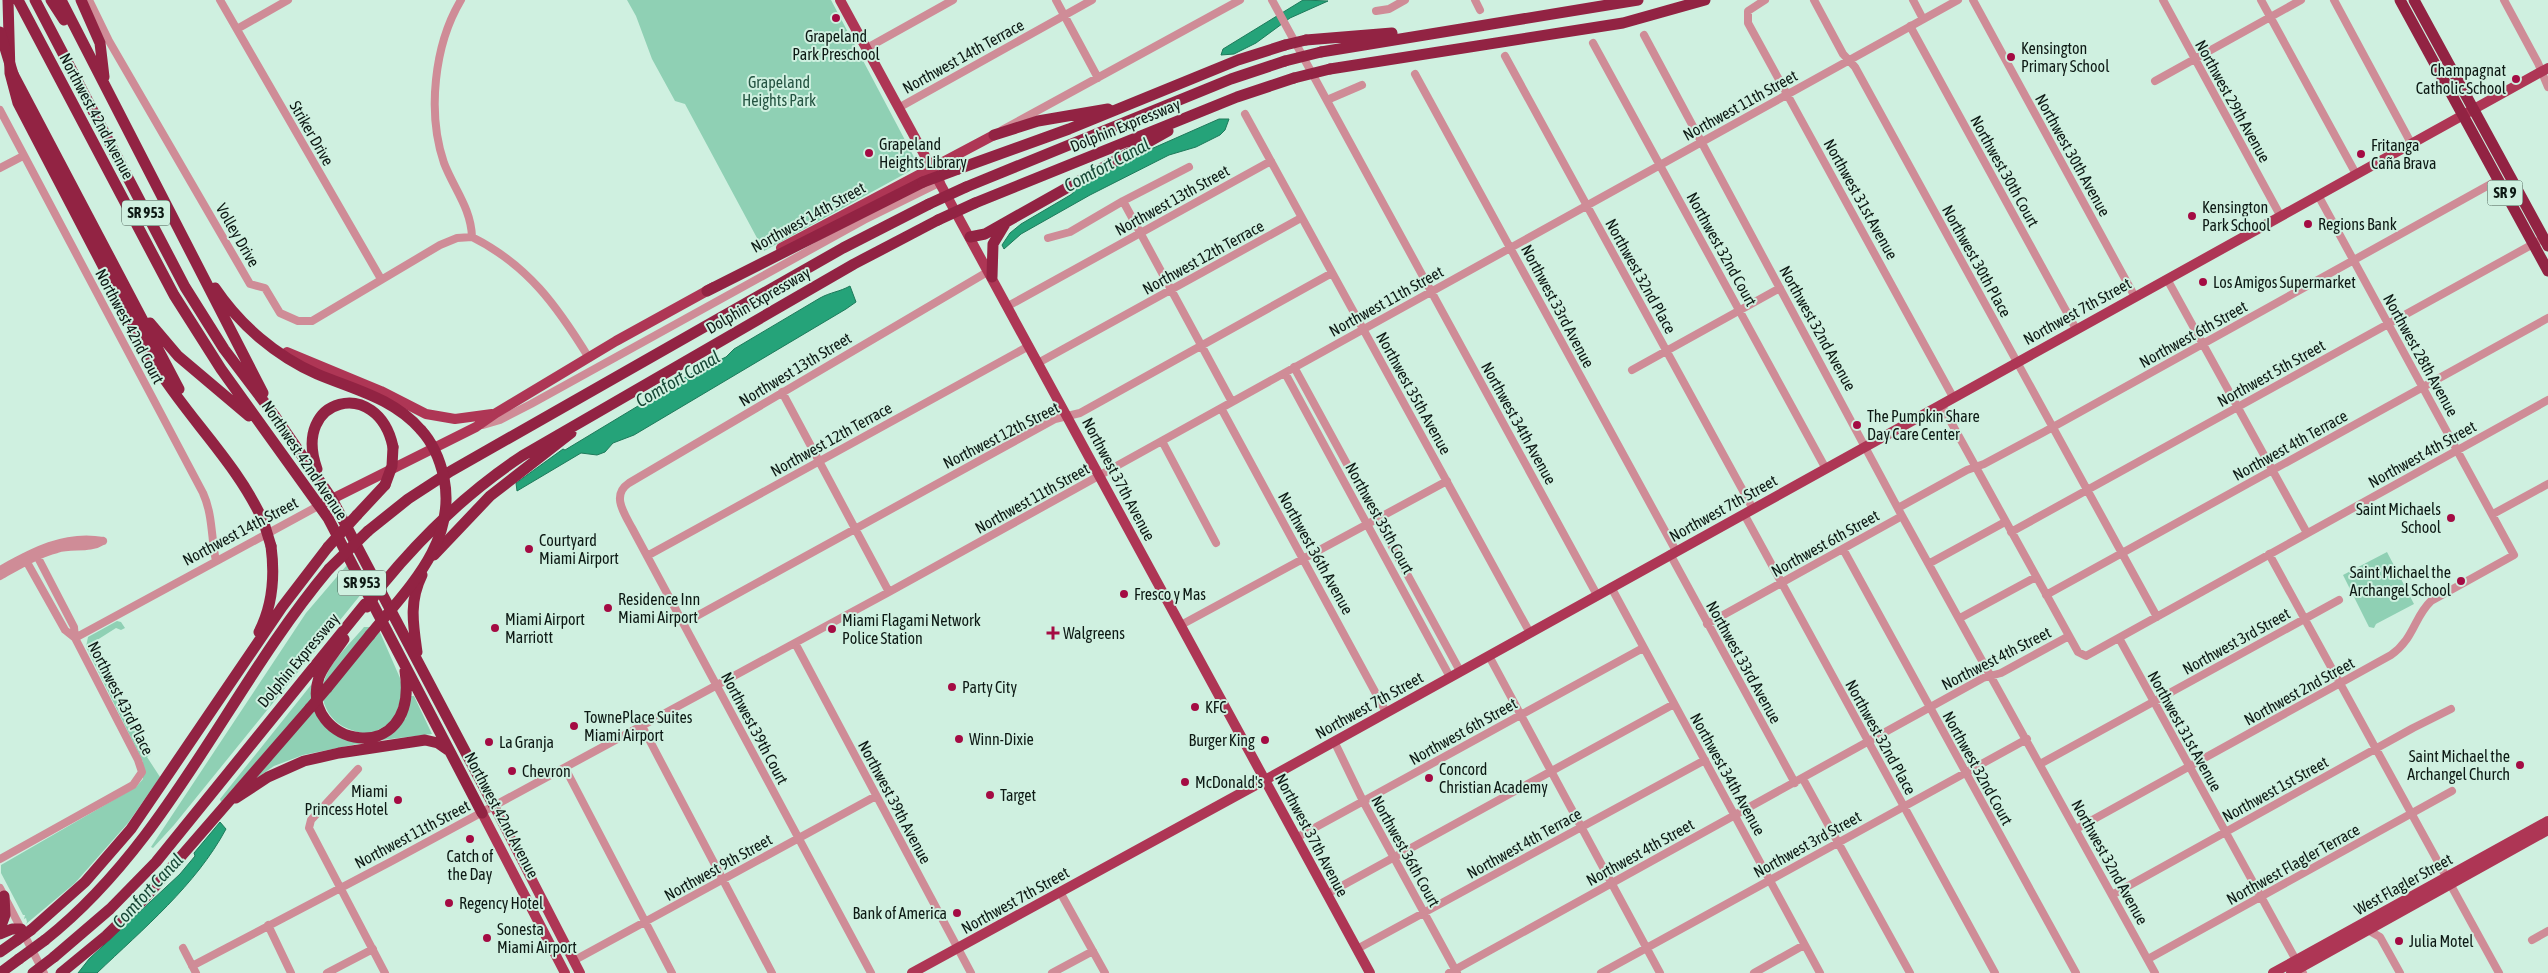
<svg xmlns="http://www.w3.org/2000/svg" width="2548" height="973" viewBox="0 0 2548 973" font-family="'Asap Condensed',sans-serif">
<rect width="100%" height="100%" fill="#cff0e0"/>
<!-- green -->
<path fill="#8fd0b4" d="M627,0H831L915,159L910,171L764,251L685,104L675,101L652,59L636,16Z
M2387,552L2414,604L2376,624L2374,628L2369,627L2343,575Z
M347,565L362,593L174,825L153,848L151,847L306,613Z
M117,621L121,622L125,628L121,630L116,628L94,642L103,660L101,665L151,754L147,757L160,777L128,823L75,883L26,924L27,922L26,918L24,919L25,915H23L1,873V865L136,787L143,779V762L86,647L88,637Z
M364,627H372L379,630L400,678L403,691L394,721L369,735C350,730 335,727 326,708C311,677 346,649 364,627Z
M311,685L313,688V698L221,802L220,799Z
M410,696H414L432,734L374,741L392,732L406,718L404,716Z
M315,708L318,715L367,742L303,755L274,766L251,782Z"/>
<!-- water -->
<path fill="#25a379" stroke="#1e7a5b" d="M1303,0L1328,1L1290,18L1256,43L1234,54L1221,55L1223,49Z
M1219,119H1229L1225,130L1220,135L1196,147L1169,155L1090,195L1021,234L1004,249L1002,245L1010,233L1021,224L1072,194L1076,188L1142,153Z
M850,286L856,302L846,309L634,435L613,443L605,452L597,455L581,453L517,491L516,483L563,449L565,450L696,371L726,357L734,349L820,298C831,292 839,292 850,286Z
M220,822L226,829C196,885 143,929 97,973H78L89,959L180,874L195,856L194,853Z"/>
<g fill="none" stroke-linecap="round" stroke-linejoin="round">
<!-- minor -->
<path stroke="#cf8c97" stroke-width="8" d="M89,0L109,41L250,284L265,288L280,313L298,321H312L440,245L457,238L472,237
M220,0L381,279
M461,0C434,45 427,113 444,163C454,189 471,208 472,237C528,265 557,306 589,358
M1056,0L1098,78
M1272,0L1597,595
M1475,0L1480,10
M1765,0L1748,11V23L1953,397
M1814,0L1843,54L1855,67L2157,617
M1913,0L1923,19
M1973,0L2135,297
M2163,0L2280,215
M2261,0L2356,174
M2334,0L2411,143
M2504,0L2538,63L2548,87
M1376,11L1389,9L1405,0
M1910,26L2076,329
M237,29L288,0
M1644,35L1902,516L2155,973
M1593,43L1826,469
M867,48L953,0
M1505,56L1753,509
M1415,74L1676,551
M2155,81L2301,0
M1327,100L1362,85
M900,107L1092,0
M0,110L203,493C213,515 211,538 216,561
M1245,114L1530,633
M1002,130L1240,0
M0,168L23,156
M1123,201L1232,402
M1048,238L1070,232L1123,201L1189,167
M2167,279L2307,533
M1008,306L1271,161
M1038,363L1301,218
M1294,367L1460,671
M1632,370L1780,288
M1285,373L1450,677
M782,392L889,592
M1941,404L2078,652L2086,656L2548,400
M1221,408L1386,712
M483,425L500,420L531,404L864,220L941,182
M1162,441L1216,543
M1898,508L1967,470L1984,464L2044,432L2498,180
M1744,514L1995,973
M2493,514L2548,484
M2011,532L2544,238
M1843,549L2076,973
M35,552L74,627L75,638
M1670,554L1795,783
M2269,554L2499,973
M647,556L1029,346
M1930,563L2005,522
M0,570C32,552 65,534 103,541
M0,576C18,566 37,554 57,549C72,544 89,550 103,541
M1611,587L1820,973
M2046,595L2548,318
M1960,618L2036,577
M684,623L1055,419L1080,413L1332,273
M1707,624L1902,516
M1181,625L1447,481
M75,638L320,505
M2119,638L2303,973
M795,643L971,973
M1489,656L1660,973
M642,726L772,973
M1334,741L1363,801L1457,973
M2040,764L2339,600
M565,768L672,973
M358,769L311,820L309,828L385,973
M1803,779L1910,973
M2076,829L2391,655C2414,639 2414,617 2431,601L2514,555L2318,195
M1296,838L1643,648
M0,859L133,785L142,772L138,760L75,638L65,630L24,557
M0,888L44,973
M1060,892L1105,973
M1327,894L1674,704
M2112,895L2413,728L2451,709
M268,925L291,973
M2368,930L2380,937L2400,973
M2532,940L2548,931
M183,948L196,973
M1357,949L1705,760
M2148,959L2452,791
M573,961L876,796
M192,966L392,861L889,592L1958,0
M327,973L373,949
M871,973L632,528C624,513 611,495 629,483L989,271
M1052,973L1093,951
M1449,973L1983,678L2001,673L2069,636
M1601,973L2027,739
M1754,973L1804,945"/>
<!-- major -->
<path stroke="#ae3655" stroke-width="10" d="M840,0L1370,973
M781,248L994,135
M287,352L381,391L426,414L455,419L492,414
M320,505L476,427L496,413L616,341L714,287
M494,806L580,973
M482,813L565,973
M912,973L1265,780L2548,68
M2273,973L2548,821
M2291,973L2548,830"/>
<!-- highway -->
<path stroke="#922343" stroke-width="11" d="M8,0L10,73L18,103L152,360C186,417 237,462 264,523
M18,0L174,295L221,369L328,518L482,813
M35,0L185,287L224,349L274,415L332,499L494,806
M51,0L64,20
M61,0L263,393
M81,0L100,43L104,77
M2400,0L2548,271
M2414,0L2548,246
M1306,40L1392,33
M1321,52L1638,0
M1330,69L1623,23L1705,0
M13,74L179,389
M994,135L1038,121L1108,109
M958,169L1069,129L1238,60L1285,45
M966,187L1231,79L1285,61
M975,203L1237,97L1294,78
M970,237L985,234L1168,131
M992,277L993,244L1005,224
M215,288C240,325 276,356 317,374C355,390 393,398 421,430
M707,291L923,182
M150,323L178,356L249,416
M317,469C291,397 378,376 393,447
M357,515L385,485
M368,531L408,499L451,471L843,248L929,204
M434,555L490,496L571,433
M382,585C423,535 469,491 522,456L854,264L938,220
M259,632C273,605 275,576 271,546
M344,639C336,651 324,664 319,677C297,746 420,772 405,671
M417,652C413,624 409,601 422,575
M327,688L370,635
M236,798L268,777L304,761L339,753L425,740L438,743L448,750
M0,929L5,915L4,896
M31,930L85,882L131,829L282,607L328,547
M0,934L12,929H21
M45,940C169,842 229,688 329,569
M0,952L17,940
M54,957L110,909L156,862L365,604
M0,973L19,959
M61,973L106,936L144,899L310,708"/>
<!-- highway-bridge -->
<path stroke="#922343" stroke-width="11" d="M0,32L13,74
M1285,45L1306,40
M1285,61L1321,52
M1294,78L1330,69
M923,182L958,169
M929,204L966,187
M938,220L975,203
M385,485L392,466L393,447
M264,523L271,546
M328,547L357,515
M329,569L368,531
M367,607L382,585
M370,635C407,589 457,543 444,478C440,460 433,443 421,430
M310,708L327,688
M17,940L31,930
M19,959L45,940
M33,973L54,957"/>
</g>
<!-- markers -->
<g fill="#a40b43" stroke="#cff0e0" stroke-width="2">
<circle cx="836" cy="18" r="5"/>
<circle cx="2011" cy="57" r="5"/>
<circle cx="2516" cy="79" r="5"/>
<circle cx="869" cy="153" r="5"/>
<circle cx="2361" cy="154" r="5"/>
<circle cx="2192" cy="216" r="5"/>
<circle cx="2308" cy="224" r="5"/>
<circle cx="2203" cy="282" r="5"/>
<circle cx="1857" cy="425" r="5"/>
<circle cx="2451" cy="518" r="5"/>
<circle cx="529" cy="549" r="5"/>
<circle cx="2461" cy="581" r="5"/>
<circle cx="1124" cy="594" r="5"/>
<circle cx="608" cy="608" r="5"/>
<circle cx="495" cy="628" r="5"/>
<circle cx="832" cy="629" r="5"/>
<path d="M1050.5 625.5h5v5h5v5h-5v5h-5v-5h-5v-5h5z"/>
<circle cx="952" cy="687" r="5"/>
<circle cx="1195" cy="707" r="5"/>
<circle cx="574" cy="726" r="5"/>
<circle cx="959" cy="739" r="5"/>
<circle cx="1265" cy="740" r="5"/>
<circle cx="489" cy="742" r="5"/>
<circle cx="2520" cy="765" r="5"/>
<circle cx="512" cy="771" r="5"/>
<circle cx="1429" cy="778" r="5"/>
<circle cx="1185" cy="782" r="5"/>
<circle cx="990" cy="795" r="5"/>
<circle cx="398" cy="800" r="5"/>
<circle cx="470" cy="839" r="5"/>
<circle cx="449" cy="903" r="5"/>
<circle cx="957" cy="913" r="5"/>
<circle cx="487" cy="938" r="5"/>
<circle cx="2399" cy="941" r="5"/>
</g>
<g text-anchor="middle" stroke-width="4" stroke-linejoin="round" paint-order="stroke">
<!-- shield labels -->
<g fill="#cff0e0" stroke="#475a51" stroke-width="1">
<rect x="2487.5" y="180.5" width="35" height="25" rx="4"/>
<rect x="122" y="200.5" width="48" height="25" rx="4"/>
<rect x="338" y="570.5" width="48" height="25" rx="4"/>
</g>
<g font-size="15" font-weight="bold" fill="#0d1914">
<text x="2505" y="198">SR 9</text>
<text x="146" y="218">SR 953</text>
<text x="362" y="588">SR 953</text>
</g>
<!-- poi labels -->
<g font-size="16" fill="#0d1914" stroke="#cff0e0" text-anchor="start">
<text x="836" y="42" text-anchor="middle">Grapeland<tspan x="836" dy="18">Park Preschool</tspan></text>
<text x="2021" y="54">Kensington<tspan x="2021" dy="18">Primary School</tspan></text>
<text x="2506" y="76" text-anchor="end">Champagnat<tspan x="2506" dy="18">Catholic School</tspan></text>
<text x="879" y="150">Grapeland<tspan x="879" dy="18">Heights Library</tspan></text>
<text x="2371" y="151">Fritanga<tspan x="2371" dy="18">Caña Brava</tspan></text>
<text x="2202" y="213">Kensington<tspan x="2202" dy="18">Park School</tspan></text>
<text x="2318" y="230">Regions Bank</text>
<text x="2213" y="288">Los Amigos Supermarket</text>
<text x="1867" y="422">The Pumpkin Share<tspan x="1867" dy="18">Day Care Center</tspan></text>
<text x="2441" y="515" text-anchor="end">Saint Michaels<tspan x="2441" dy="18">School</tspan></text>
<text x="539" y="546">Courtyard<tspan x="539" dy="18">Miami Airport</tspan></text>
<text x="2451" y="578" text-anchor="end">Saint Michael the<tspan x="2451" dy="18">Archangel School</tspan></text>
<text x="1134" y="600">Fresco y Mas</text>
<text x="618" y="605">Residence Inn<tspan x="618" dy="18">Miami Airport</tspan></text>
<text x="505" y="625">Miami Airport<tspan x="505" dy="18">Marriott</tspan></text>
<text x="842" y="626">Miami Flagami Network<tspan x="842" dy="18">Police Station</tspan></text>
<text x="1063" y="639">Walgreens</text>
<text x="962" y="693">Party City</text>
<text x="1205" y="713">KFC</text>
<text x="584" y="723">TownePlace Suites<tspan x="584" dy="18">Miami Airport</tspan></text>
<text x="969" y="745">Winn-Dixie</text>
<text x="1255" y="746" text-anchor="end">Burger King</text>
<text x="499" y="748">La Granja</text>
<text x="2510" y="762" text-anchor="end">Saint Michael the<tspan x="2510" dy="18">Archangel Church</tspan></text>
<text x="1439" y="775">Concord<tspan x="1439" dy="18">Christian Academy</tspan></text>
<text x="522" y="777">Chevron</text>
<text x="1195" y="788">McDonald's</text>
<text x="388" y="797" text-anchor="end">Miami<tspan x="388" dy="18">Princess Hotel</tspan></text>
<text x="1000" y="801">Target</text>
<text x="470" y="862" text-anchor="middle">Catch of<tspan x="470" dy="18">the Day</tspan></text>
<text x="459" y="909">Regency Hotel</text>
<text x="947" y="919" text-anchor="end">Bank of America</text>
<text x="497" y="935">Sonesta<tspan x="497" dy="18">Miami Airport</tspan></text>
<text x="2409" y="947">Julia Motel</text>
</g>
<!-- street labels -->
<g font-size="16" fill="#0d1914" stroke="#cff0e0">
<text transform="translate(963 56) rotate(-29)" y="6">Northwest 14th Terrace</text>
<text transform="translate(2233 101) rotate(61)" y="6">Northwest 29th Avenue</text>
<text transform="translate(1740 105) rotate(-29)" y="6">Northwest 11th Street</text>
<text transform="translate(97 116) rotate(62)" y="6">Northwest 42nd Avenue</text>
<text transform="translate(1125 125) rotate(-22)" y="6">Dolphin Expressway</text>
<text transform="translate(312 133) rotate(60)" y="6">Striker Drive</text>
<text transform="translate(2073 155) rotate(61)" y="6">Northwest 30th Avenue</text>
<text transform="translate(2005 171) rotate(61)" y="6">Northwest 30th Court</text>
<text transform="translate(1861 199) rotate(61)" y="6">Northwest 31st Avenue</text>
<text transform="translate(1172 200) rotate(-29)" y="6">Northwest 13th Street</text>
<text transform="translate(808 217) rotate(-29)" y="6">Northwest 14th Street</text>
<text transform="translate(238 235) rotate(60)" y="6">Volley Drive</text>
<text transform="translate(1722 249) rotate(61)" y="6">Northwest 32nd Court</text>
<text transform="translate(1203 257) rotate(-29)" y="6">Northwest 12th Terrace</text>
<text transform="translate(1977 261) rotate(61)" y="6">Northwest 30th Place</text>
<text transform="translate(1641 276) rotate(61)" y="6">Northwest 32nd Place</text>
<text transform="translate(758 300) rotate(-30)" y="6">Dolphin Expressway</text>
<text transform="translate(1386 301) rotate(-29)" y="6">Northwest 11th Street</text>
<text transform="translate(1558 306) rotate(62)" y="6">Northwest 33rd Avenue</text>
<text transform="translate(2077 311) rotate(-29)" y="6">Northwest 7th Street</text>
<text transform="translate(130 326) rotate(62)" y="6">Northwest 42nd Court</text>
<text transform="translate(1818 328) rotate(61)" y="6">Northwest 32nd Avenue</text>
<text transform="translate(2193 334) rotate(-29)" y="6">Northwest 6th Street</text>
<text transform="translate(2421 355) rotate(61)" y="6">Northwest 28th Avenue</text>
<text transform="translate(795 369) rotate(-31)" y="6">Northwest 13th Street</text>
<text transform="translate(2271 373) rotate(-29)" y="6">Northwest 5th Street</text>
<text transform="translate(1414 393) rotate(61)" y="6">Northwest 35th Avenue</text>
<text transform="translate(1519 423) rotate(61)" y="6">Northwest 34th Avenue</text>
<text transform="translate(1001 435) rotate(-27)" y="6">Northwest 12th Street</text>
<text transform="translate(831 439) rotate(-29)" y="6">Northwest 12th Terrace</text>
<text transform="translate(2290 445) rotate(-29)" y="6">Northwest 4th Terrace</text>
<text transform="translate(2422 454) rotate(-29)" y="6">Northwest 4th Street</text>
<text transform="translate(305 460) rotate(56)" y="6">Northwest 42nd Avenue</text>
<text transform="translate(1119 479) rotate(62)" y="6">Northwest 37th Avenue</text>
<text transform="translate(1032 498) rotate(-29)" y="6">Northwest 11th Street</text>
<text transform="translate(1723 508) rotate(-29)" y="6">Northwest 7th Street</text>
<text transform="translate(1380 518) rotate(61)" y="6">Northwest 35th Court</text>
<text transform="translate(240 531) rotate(-28)" y="6">Northwest 14th Street</text>
<text transform="translate(1825 543) rotate(-29)" y="6">Northwest 6th Street</text>
<text transform="translate(1316 553) rotate(61)" y="6">Northwest 36th Avenue</text>
<text transform="translate(2236 641) rotate(-29)" y="6">Northwest 3rd Street</text>
<text transform="translate(1996 658) rotate(-27)" y="6">Northwest 4th Street</text>
<text transform="translate(298 660) rotate(-50)" y="6">Dolphin Expressway</text>
<text transform="translate(1744 662) rotate(61)" y="6">Northwest 33rd Avenue</text>
<text transform="translate(2299 691) rotate(-29)" y="6">Northwest 2nd Street</text>
<text transform="translate(121 698) rotate(63)" y="6">Northwest 43rd Place</text>
<text transform="translate(1369 705) rotate(-29)" y="6">Northwest 7th Street</text>
<text transform="translate(755 728) rotate(62)" y="6">Northwest 39th Court</text>
<text transform="translate(1463 731) rotate(-29)" y="6">Northwest 6th Street</text>
<text transform="translate(2185 731) rotate(61)" y="6">Northwest 31st Avenue</text>
<text transform="translate(1881 737) rotate(61)" y="6">Northwest 32nd Place</text>
<text transform="translate(1978 768) rotate(61)" y="6">Northwest 32nd Court</text>
<text transform="translate(1728 774) rotate(61)" y="6">Northwest 34th Avenue</text>
<text transform="translate(2275 789) rotate(-29)" y="6">Northwest 1st Street</text>
<text transform="translate(895 802) rotate(62)" y="6">Northwest 39th Avenue</text>
<text transform="translate(502 815) rotate(62)" y="6">Northwest 42nd Avenue</text>
<text transform="translate(412 834) rotate(-28)" y="6">Northwest 11th Street</text>
<text transform="translate(1312 835) rotate(62)" y="6">Northwest 37th Avenue</text>
<text transform="translate(1524 843) rotate(-29)" y="6">Northwest 4th Terrace</text>
<text transform="translate(1807 844) rotate(-29)" y="6">Northwest 3rd Street</text>
<text transform="translate(1406 851) rotate(61)" y="6">Northwest 36th Court</text>
<text transform="translate(1640 852) rotate(-29)" y="6">Northwest 4th Street</text>
<text transform="translate(2110 862) rotate(61)" y="6">Northwest 32nd Avenue</text>
<text transform="translate(2293 864) rotate(-29)" y="6">Northwest Flagler Terrace</text>
<text transform="translate(718 867) rotate(-29)" y="6">Northwest 9th Street</text>
<text transform="translate(2403 884) rotate(-29)" y="6">West Flagler Street</text>
<text transform="translate(1015 900) rotate(-29)" y="6">Northwest 7th Street</text>
</g>
<!-- park labels -->
<g font-size="16" fill="#255442" stroke="#cff0e0">
<text x="779" y="88">Grapeland<tspan x="779" dy="18">Heights Park</tspan></text>
</g>
<!-- water labels -->
<g font-size="18" font-style="italic" fill="#164735" stroke="#cff0e0">
<text transform="translate(1107 165) rotate(-28)" y="6">Comfort Canal</text>
<text transform="translate(678 379) rotate(-30)" y="6">Comfort Canal</text>
<text transform="translate(148 891) rotate(-47)" y="6">Comfort Canal</text>
</g>
</g>
</svg>
